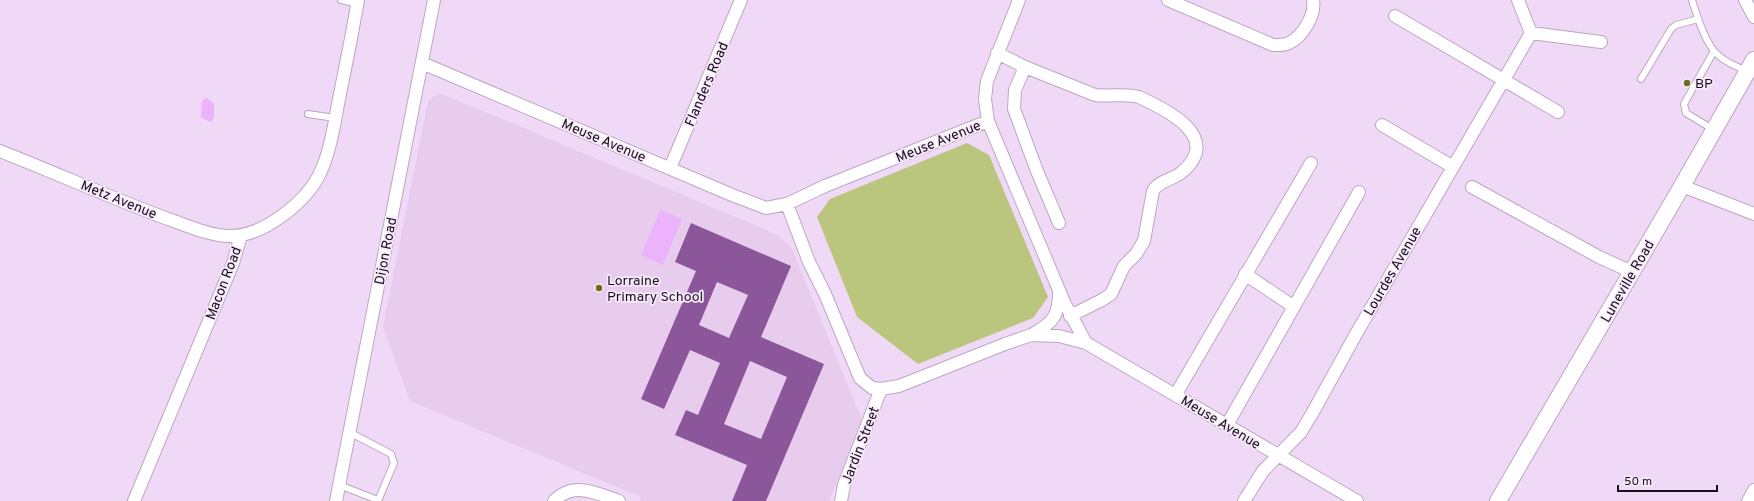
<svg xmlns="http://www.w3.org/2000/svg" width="1754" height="501" viewBox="0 0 1754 501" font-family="Overpass,sans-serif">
<rect width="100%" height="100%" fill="#f0d9f6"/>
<!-- built -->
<path fill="#e7ccee" d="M440,93L778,235L792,249L863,422L829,501H640L641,497L410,401L383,327L428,101Z"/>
<!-- green -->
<path fill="#bac57d" d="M967,143L989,155L1048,297L1033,318L918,364L857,317L817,217L830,199Z"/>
<!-- water -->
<path fill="#edb2fc" d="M207,98L214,104V118L211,122L201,118L202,100Z
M660,210L682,219L663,265L641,255Z"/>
<!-- building -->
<path fill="#8c569a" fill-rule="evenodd" d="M691,223L791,266L761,337L824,364L766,501H732L747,465L675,435L686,410L698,415L720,363L690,350L664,409L641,399L696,271L675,262ZM717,282L748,295L729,338L699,325ZM750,361L787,377L761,439L724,424Z"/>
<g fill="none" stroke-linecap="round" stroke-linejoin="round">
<!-- lane casing -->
<g stroke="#bca7c2" stroke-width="8">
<path id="lane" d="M341,0L358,4
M1692,0C1697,16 1706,46 1719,56C1727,63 1737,67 1747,71
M1641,79L1671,29L1676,25L1698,19
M308,114L335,118
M1714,130L1686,113L1684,104L1714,51
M349,432L391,454L394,463L378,501
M339,485L378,500"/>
</g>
<!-- street casing -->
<g stroke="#bca7c2" stroke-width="14">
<path id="street" d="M1019,0L987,81L985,99L988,121L1064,302L1086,343
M1168,0L1273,45C1279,45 1283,46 1289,43C1302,37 1316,15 1313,0
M1518,0L1531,33L1601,42
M1745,0L1754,17
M1395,16L1558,112
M997,53L1025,67L1095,95C1109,97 1125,93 1139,97C1167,110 1223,137 1182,172C1173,180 1159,180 1153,191L1144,241L1136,254L1124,266L1111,294L1102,300L1070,316
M422,63L732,195L766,208L787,204L825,186L988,121
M1025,67L1015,90L1014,109L1037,171L1059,223
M1382,125L1453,167
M0,151C56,173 111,198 168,219C186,225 210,236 229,236C263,237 308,201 321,171C330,151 334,126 338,104C345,69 352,35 358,0
M670,168L741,0
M1682,186L1754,214
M1472,187L1599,257L1632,272
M787,204L809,262L825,294L860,378L872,388L881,389L899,386L1005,344L1031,335L1059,336L1086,343L1357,501
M1245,274L1294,307
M1033,334C1053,323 1059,315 1059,292
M1176,394L1311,163
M1227,425L1359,192
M134,501L233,263L241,235
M336,501L434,0
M554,501C573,481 597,493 619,501
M841,501L844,485L881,389
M1244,501L1263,471L1301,432L1313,412L1356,334L1531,33
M1748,501L1754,490"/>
</g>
<!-- secondary casing -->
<g stroke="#bca7c2" stroke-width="18">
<path id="secondary" d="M1498,501L1682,186L1754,60"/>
</g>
<!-- lane -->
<use href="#lane" stroke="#fff" stroke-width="6"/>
<!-- street -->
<use href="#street" stroke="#fff" stroke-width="12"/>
<!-- secondary -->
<use href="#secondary" stroke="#fff" stroke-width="16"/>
</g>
<!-- markers -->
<g fill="#687119" stroke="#f8eafc" stroke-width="1.5">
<circle cx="1687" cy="83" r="4"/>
<circle cx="599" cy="288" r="4"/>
</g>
<g text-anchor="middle" stroke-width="3.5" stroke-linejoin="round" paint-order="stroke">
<!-- poi labels -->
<g font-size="14" fill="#170f19" stroke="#f8eafc" text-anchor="start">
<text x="1695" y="88">BP</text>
<text x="607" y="285">Lorraine<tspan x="607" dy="16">Primary School</tspan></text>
</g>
<!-- street labels -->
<g font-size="14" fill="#170f19" stroke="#f8eafc">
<text transform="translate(706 84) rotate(-67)" y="5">Flanders Road</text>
<text transform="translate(604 140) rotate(23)" y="5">Meuse Avenue</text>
<text transform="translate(938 141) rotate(-22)" y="5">Meuse Avenue</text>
<text transform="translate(119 199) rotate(22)" y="5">Metz Avenue</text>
<text transform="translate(385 251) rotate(-79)" y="5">Dijon Road</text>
<text transform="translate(1392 271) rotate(-60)" y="5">Lourdes Avenue</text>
<text transform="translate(1627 281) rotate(-60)" y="5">Luneville Road</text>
<text transform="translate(223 283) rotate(-69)" y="5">Macon Road</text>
<text transform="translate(1221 422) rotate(31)" y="5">Meuse Avenue</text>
<text transform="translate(860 445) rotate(-69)" y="5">Jardin Street</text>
</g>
</g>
<!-- scale -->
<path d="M1618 485v6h99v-6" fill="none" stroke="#170f19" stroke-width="2"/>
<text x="1624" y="485" font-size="12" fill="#170f19" stroke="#f8eafc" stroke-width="3" paint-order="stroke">50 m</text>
</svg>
